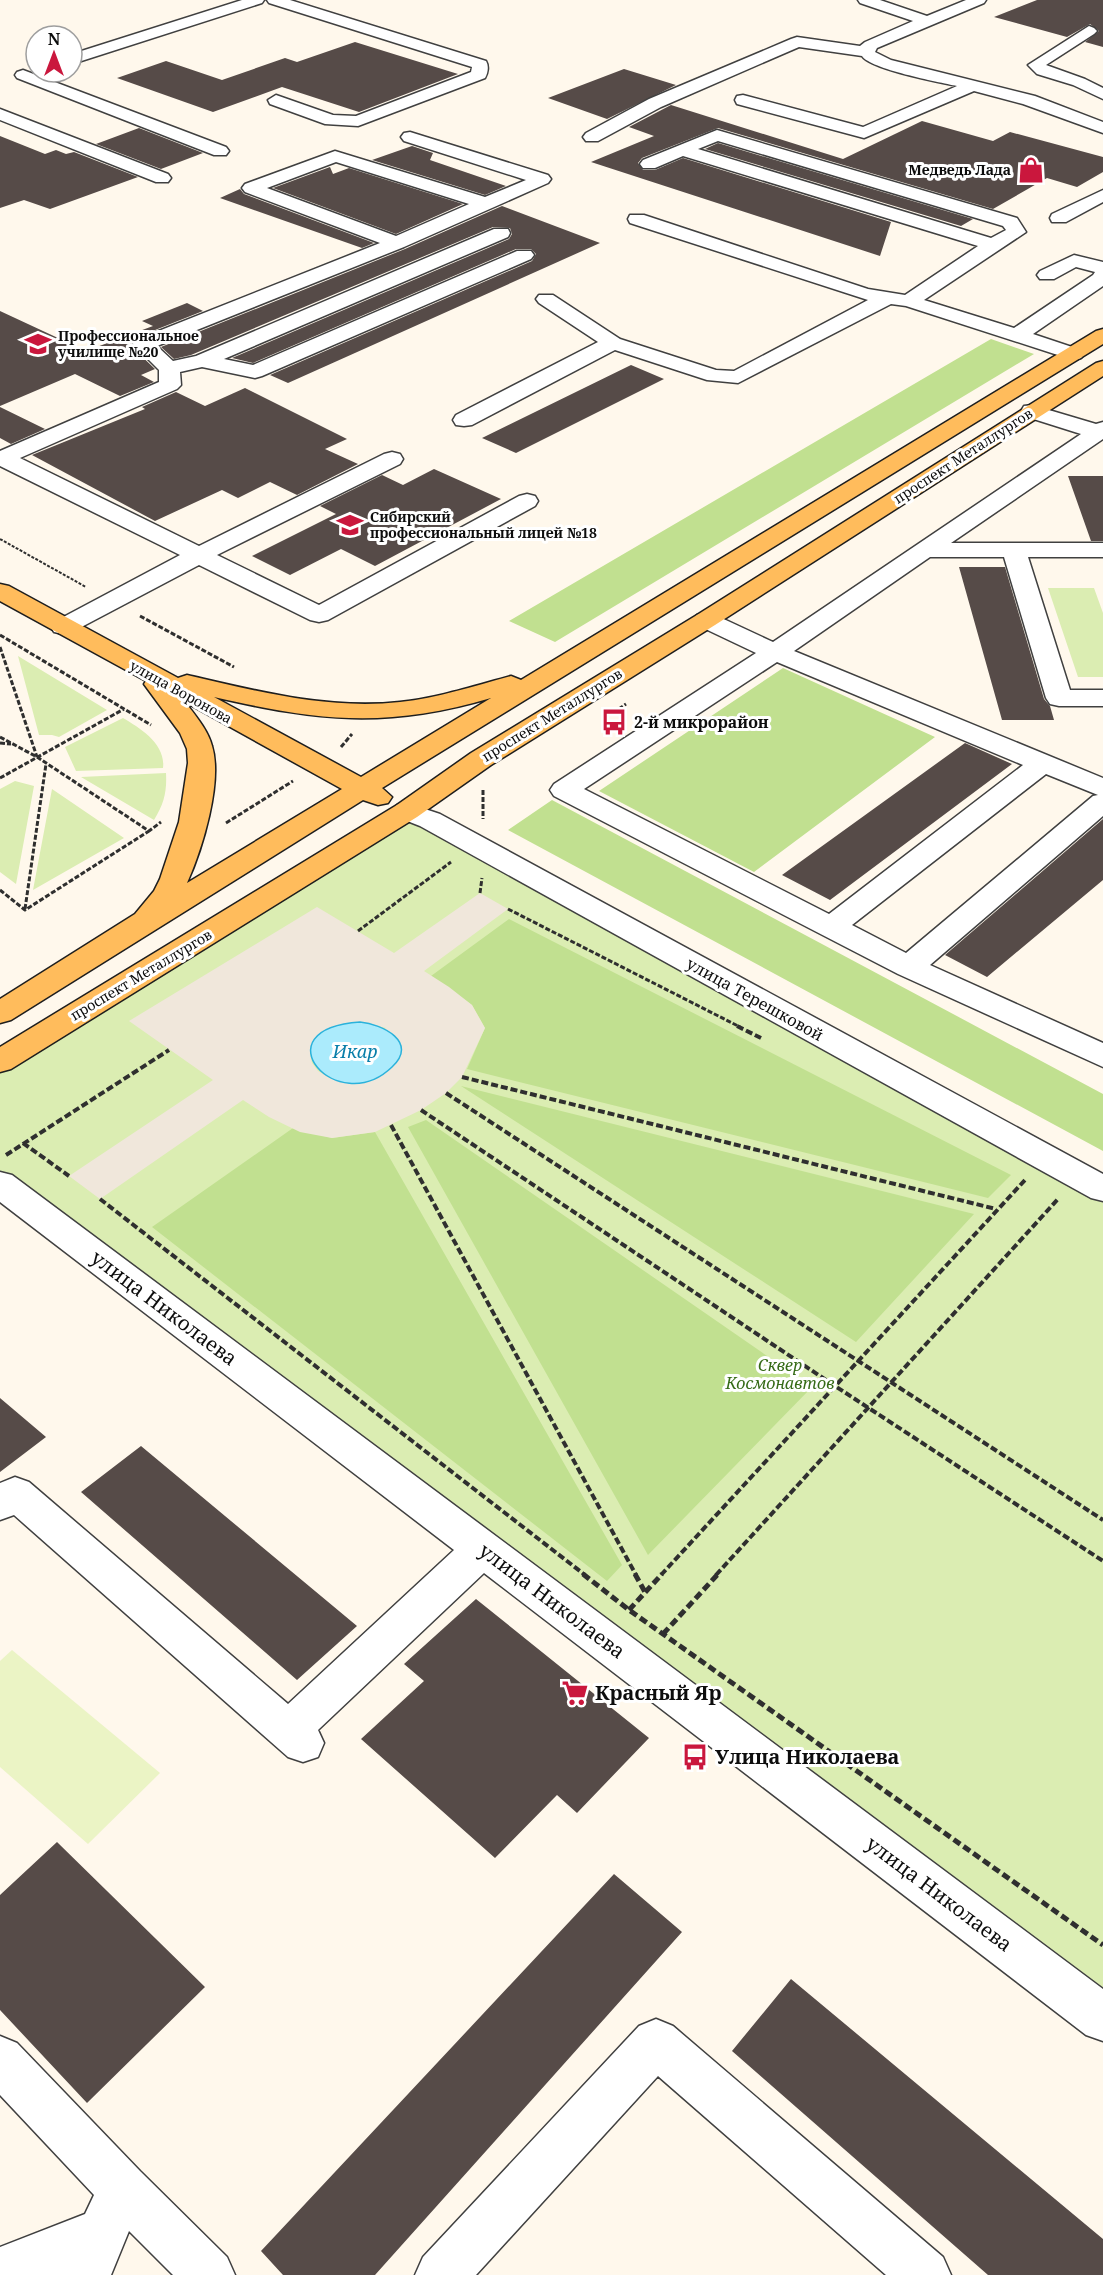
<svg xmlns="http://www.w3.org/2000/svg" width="1103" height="2275" viewBox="0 0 1103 2275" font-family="'Noto Serif',serif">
<rect width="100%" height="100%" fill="#fff8ec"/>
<!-- green -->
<path fill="#dbedb2" d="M1048,588H1094L1103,613V677H1078Z
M18,656L107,710L59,737L52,735H39Z
M123,718C140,728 166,744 163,768L76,771L65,747Z
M166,773C167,792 164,804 154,820L81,777Z
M15,781L34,786L16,884L0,872V789Z
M52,789L124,838L33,890Z
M407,811L1103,1189V2018L0,1184V1061Z"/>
<!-- forest -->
<path fill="#c1e090" d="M991,339L1034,354L555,642L509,621Z
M783,668L935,737L754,872L599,791Z
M552,800L1103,1094V1151L508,830Z
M509,919L1011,1175L988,1198L467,1069L485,1028L472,1005L431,976Z
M461,1086L974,1214L856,1342Z
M426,1120L812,1387L648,1555L408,1127Z
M293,1128L332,1138L375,1132L622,1565L607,1581L152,1227Z"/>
<!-- pitch -->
<path fill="#ebf4c5" d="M12,1650L160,1773L88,1844L0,1767V1661Z"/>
<!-- plaza -->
<path fill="#f0e7db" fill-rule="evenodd" d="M480,893L508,909L424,971L449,987L472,1005L485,1028L462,1077L446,1093L421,1110L375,1132L332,1138L300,1132L269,1117L243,1100L100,1199L69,1176L213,1080L129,1021L317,907L394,953ZM360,1022L386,1028L330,1078L318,1071L312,1063L310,1053L313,1043Z"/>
<!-- water -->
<path fill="#abebfc" stroke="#2bb2db" stroke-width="1.5" d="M360,1022C382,1024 419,1042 392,1067C337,1120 258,1029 360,1022Z"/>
<!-- building -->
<path fill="#564b48" d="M1037,0H1103V47L1085,42L1099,31L1090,24L1067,37L994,17Z
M355,42L458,74L359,112L282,87L213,112L117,78L166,61L222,80L285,58L297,62Z
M624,69L676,85L607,119L548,98Z
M671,105L843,159L922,121L993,141L1010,132L1103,157V172L1077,187L1047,178L993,209L718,128L642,158L638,163L643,170H655L683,158L891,222L880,256L591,162L654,136L629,127Z
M139,128L203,153L161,169L96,144Z
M0,136L45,154L56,150L66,154L74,152L138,177L50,209L24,200L0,208Z
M718,143L973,219L961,226L705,149Z
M412,146L433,153L430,160L506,186L485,195L372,160Z
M330,167L333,174L349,168L463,204L396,234L273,188Z
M240,189L244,194L374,243L362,248L220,198Z
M502,206L600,243L288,383L270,375L532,261L536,254L531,249H516L253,363L232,358L509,239L512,234L510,228L493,227L191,355L174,359L161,347L405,249Z
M187,303L203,311L135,338L131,343V346L155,369L141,375L154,382L120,396L75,374L0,406V311L86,351L153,326L142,321Z
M631,365L664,379L516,453L482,438Z
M245,388L347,439L325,449L358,464L297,495L270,482L238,498L222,490L155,521L32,455L145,409L142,407L176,392L205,406Z
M0,407L45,429L11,444L0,438Z
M434,469L501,499L375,566L341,549L290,575L252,556L336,514L320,506L382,475L403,485Z
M1068,476H1103V541H1091Z
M959,567H1005L1044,699L1050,706L1054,720H1002Z
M965,743L1012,764L830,900L782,875Z
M1103,819V880L987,977L945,955Z
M0,1398L46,1437L0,1472Z
M141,1446L357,1626L297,1680L81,1492Z
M476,1599L649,1738L577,1813L557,1795L495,1858L361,1739L424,1681L404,1664Z
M57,1842L205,1987L87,2103L0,2010V1895Z
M614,1874L682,1932L375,2275H283L261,2251Z
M791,1979L1103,2239V2275H988L732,2051Z"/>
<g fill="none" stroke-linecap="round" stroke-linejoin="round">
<!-- minor casing -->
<g stroke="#404040" stroke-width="3">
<path id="minor" d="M242,0H264L262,3L72,64V54Z
M267,0H290L486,61C489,66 488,73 485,78L358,126L325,124L270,104L268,100L276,95L333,115L356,116L471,72L472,67L269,3Z
M858,0H880L927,16L966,0H986L984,3L877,48L875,52L891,60L1035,96L1103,122V133L1023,104L974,91L864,138L737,104L735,100L737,96L743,95L863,127L957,86C938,82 870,69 862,56L799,47L661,107L598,141H586L583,137L586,133L649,99L791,39L797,37L860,46L865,42L913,21L860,3Z
M1089,26L1094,28L1097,31L1094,34L1046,65L1085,79L1103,88V99L1073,85L1037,74L1028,65Z
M23,70L226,147L229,151L226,155H214L17,78L15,75L17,72Z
M0,109L168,174L171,178L168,182H156L0,120Z
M717,130L1017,218L1026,232L924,300L1014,328L1093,275L1095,272L1076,267L1054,279H1040L1037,275L1040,271L1074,255L1103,262V286L1033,334L1081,350L1084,354L1081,358L1074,360L1067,358L906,306L891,304L738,383L707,380L615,350L472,425L464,426L456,425L453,420L456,415L598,342L539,303L536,299L539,295H553L620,339L716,370L734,371L868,300L630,223L628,219L630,215H644L868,289L905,295L978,246L683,156L655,168H643L640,164L643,160ZM718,141L1003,226L1006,230L991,238L698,149Z
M410,132L548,175L551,179L548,183L404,247L157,346L173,361L196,356L494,229H508L510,233L508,237L224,359L253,365L517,251H531L534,255L531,259L262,376L255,378L202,367L180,372L181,385L177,389L20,458L199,546L384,454L392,452L400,454L403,459L400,464L217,555L319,605L519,496L527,494L535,496L538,501L535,506L328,620L319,622L310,620L199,565L72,632L63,634L54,632L51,627L54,622L180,555L0,466V451L159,382V370L133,344L136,340L380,243L245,192L242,188L245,184L335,151L485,197L526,180L404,141L401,137L404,133ZM336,162L469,204L396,236L267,188Z
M1103,190V202L1066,222H1052L1050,218L1052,214Z
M1032,405L1096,424L1103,422V439L951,543H1103V557H1028L1070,690H1103V706H1059L1050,704L1046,698L1004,557H930L794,651L1103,778V816L930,965L1103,1043V1067L898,974L554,796L550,790L554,784L756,653L697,625L694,620L697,615L706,613L715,615L773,642L1081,434L1024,416L1021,411L1024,406ZM777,662L1023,765L829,914L584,789ZM1046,774L1098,795L1093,796L906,953L852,925Z
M407,803L440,814L1103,1174V1201L1091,1198L420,826L397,817L393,811L397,805Z
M0,1172L12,1175L1103,1989V2041L1086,2035L484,1573L318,1730L324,1743L318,1757L303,1762L288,1757L14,1515L0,1520V1483L15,1477L29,1482L288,1704L454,1550L0,1202Z
M656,2019L673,2026L943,2257L951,2275H886L658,2076L476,2275H415L423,2257L639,2026Z
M0,2036L17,2043L140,2171L227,2257L235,2275H173L129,2231L111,2275H0V2247L85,2214L94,2195L0,2095Z"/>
</g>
<!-- major casing -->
<g stroke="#1e1e1e" stroke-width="3">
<path id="major" d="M1103,329V344L382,788L392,797L388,803L378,805L363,800L11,1020L0,1023V999L135,914L154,891L160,879L179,822L188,763L187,749L180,733L144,684L146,681L0,601V584L9,586L178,678L187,675C256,691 328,710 400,702C438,698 474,686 511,676L521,680L1096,331ZM214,697C318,721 386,729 491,698L361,777ZM185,702L342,789L187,883C202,850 223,782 212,746C208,730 195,715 185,702Z
M1103,361V376L715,625L491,765L417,817L11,1069L0,1072V1047L397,805L471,753L697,615L1096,363Z"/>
</g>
<!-- path-far3 -->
<path stroke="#2f2f2f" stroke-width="2" stroke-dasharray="3 1.5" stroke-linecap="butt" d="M0,539L86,587"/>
<!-- path-far2 -->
<path stroke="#2f2f2f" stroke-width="3" stroke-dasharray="5 2" stroke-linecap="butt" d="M140,616L234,667
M0,635L151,725
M0,647L37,757
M613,713L626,704
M0,737L37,757L149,831L161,822
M0,743L11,744
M341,747L352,734
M0,778L124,709
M483,790V819
M226,823L293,781
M0,890L25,910L149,831
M480,893L482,878
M25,909L46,764
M508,909L740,1027
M358,931L451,862"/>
<!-- path-far1 -->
<path stroke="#2f2f2f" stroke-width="4" stroke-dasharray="7 3" stroke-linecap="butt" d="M737,1026L761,1038
M462,1077L996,1209
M446,1093L1103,1520
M421,1110L835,1386L1103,1561
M391,1125L636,1575
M23,1143L69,1176
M6,1155L169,1050
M100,1199L585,1575
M661,1575L1025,1180
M716,1575L1058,1199"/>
<!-- path -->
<path stroke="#2f2f2f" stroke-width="5" stroke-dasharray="8 4" stroke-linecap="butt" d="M583,1574L629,1610L1103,1945
M635,1574L645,1592
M629,1610L662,1574
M663,1634L718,1574"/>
<!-- minor -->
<use href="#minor" fill="#fff" fill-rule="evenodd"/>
<!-- major -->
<use href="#major" fill="#ffbc5c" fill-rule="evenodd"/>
</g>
<!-- icons -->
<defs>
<g id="shop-bare" transform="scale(2.07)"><path d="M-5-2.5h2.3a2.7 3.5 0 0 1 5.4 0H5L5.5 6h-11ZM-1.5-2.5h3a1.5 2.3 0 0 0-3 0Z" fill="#ca173d" stroke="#fff" stroke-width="2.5" paint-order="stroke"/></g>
<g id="university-bare" transform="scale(2.07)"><path d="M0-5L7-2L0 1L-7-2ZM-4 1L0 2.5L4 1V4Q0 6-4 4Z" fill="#ca173d" stroke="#fff" stroke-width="2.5" paint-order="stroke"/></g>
<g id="bus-bare" transform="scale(2.07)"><path d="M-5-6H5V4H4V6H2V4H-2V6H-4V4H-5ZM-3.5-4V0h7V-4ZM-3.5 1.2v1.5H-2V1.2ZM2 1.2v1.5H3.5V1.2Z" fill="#ca173d" stroke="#fff" stroke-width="2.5" paint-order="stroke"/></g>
<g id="supermarket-bare" transform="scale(2.07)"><path d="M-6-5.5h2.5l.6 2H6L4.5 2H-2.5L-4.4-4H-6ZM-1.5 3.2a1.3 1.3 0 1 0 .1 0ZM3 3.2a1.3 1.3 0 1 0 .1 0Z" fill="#ca173d" stroke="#fff" stroke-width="2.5" paint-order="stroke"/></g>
</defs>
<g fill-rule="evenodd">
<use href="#shop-bare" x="1031" y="170"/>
<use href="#university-bare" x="38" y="344"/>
<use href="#university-bare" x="350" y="525"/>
<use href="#bus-bare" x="614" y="722"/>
<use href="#supermarket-bare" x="575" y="1693"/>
<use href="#bus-bare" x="695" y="1757"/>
</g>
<g text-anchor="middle" stroke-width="6" stroke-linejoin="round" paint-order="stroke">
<!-- far-poi labels -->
<g font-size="14" font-weight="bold" fill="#0d0d0d" stroke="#fff" text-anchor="start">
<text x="1011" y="175" text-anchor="end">Медведь Лада</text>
<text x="58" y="341">Профессиональное<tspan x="58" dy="16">училище №20</tspan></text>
<text x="370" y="522">Сибирский<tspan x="370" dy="16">профессиональный лицей №18</tspan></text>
</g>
<!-- far-street labels -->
<g font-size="14" fill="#0d0d0d" stroke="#fff">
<text transform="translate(963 456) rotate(-33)" y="5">проспект Металлургов</text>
<text transform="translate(181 692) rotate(29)" y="5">улица Воронова</text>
<text transform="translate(552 715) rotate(-32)" y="5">проспект Металлургов</text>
<text transform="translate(141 975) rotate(-31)" y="5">проспект Металлургов</text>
</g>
<!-- poi labels -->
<g font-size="16" font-weight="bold" fill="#0d0d0d" stroke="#fff" text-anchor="start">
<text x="634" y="728">2-й микрорайон</text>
</g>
<!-- street labels -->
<g font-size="16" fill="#0d0d0d" stroke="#fff">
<text transform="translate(755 999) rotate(29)" y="6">улица Терешковой</text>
</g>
<!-- park labels -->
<g font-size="16" font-style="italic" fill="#366b17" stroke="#fff">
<text x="780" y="1371">Сквер<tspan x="780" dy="18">Космонавтов</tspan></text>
</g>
<!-- water labels -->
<g font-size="18" font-style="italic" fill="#0a7faa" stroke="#fff">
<text x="355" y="1058">Икар</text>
</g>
<!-- near-street labels -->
<g font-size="20" fill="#0d0d0d" stroke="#fff">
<text transform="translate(164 1308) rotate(37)" y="7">улица Николаева</text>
<text transform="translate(552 1601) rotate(37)" y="7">улица Николаева</text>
<text transform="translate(939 1894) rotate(37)" y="7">улица Николаева</text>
</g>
<!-- near-poi labels -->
<g font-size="20" font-weight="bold" fill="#0d0d0d" stroke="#fff" text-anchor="start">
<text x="595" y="1700">Красный Яр</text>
<text x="715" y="1764">Улица Николаева</text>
</g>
</g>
<!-- north arrow -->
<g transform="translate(54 54)"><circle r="28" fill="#ffffff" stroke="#9e9e9e" stroke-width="1.5"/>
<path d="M0-4.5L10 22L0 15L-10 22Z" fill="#ca173d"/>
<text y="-9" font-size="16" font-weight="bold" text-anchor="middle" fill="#0d0d0d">N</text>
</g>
</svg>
